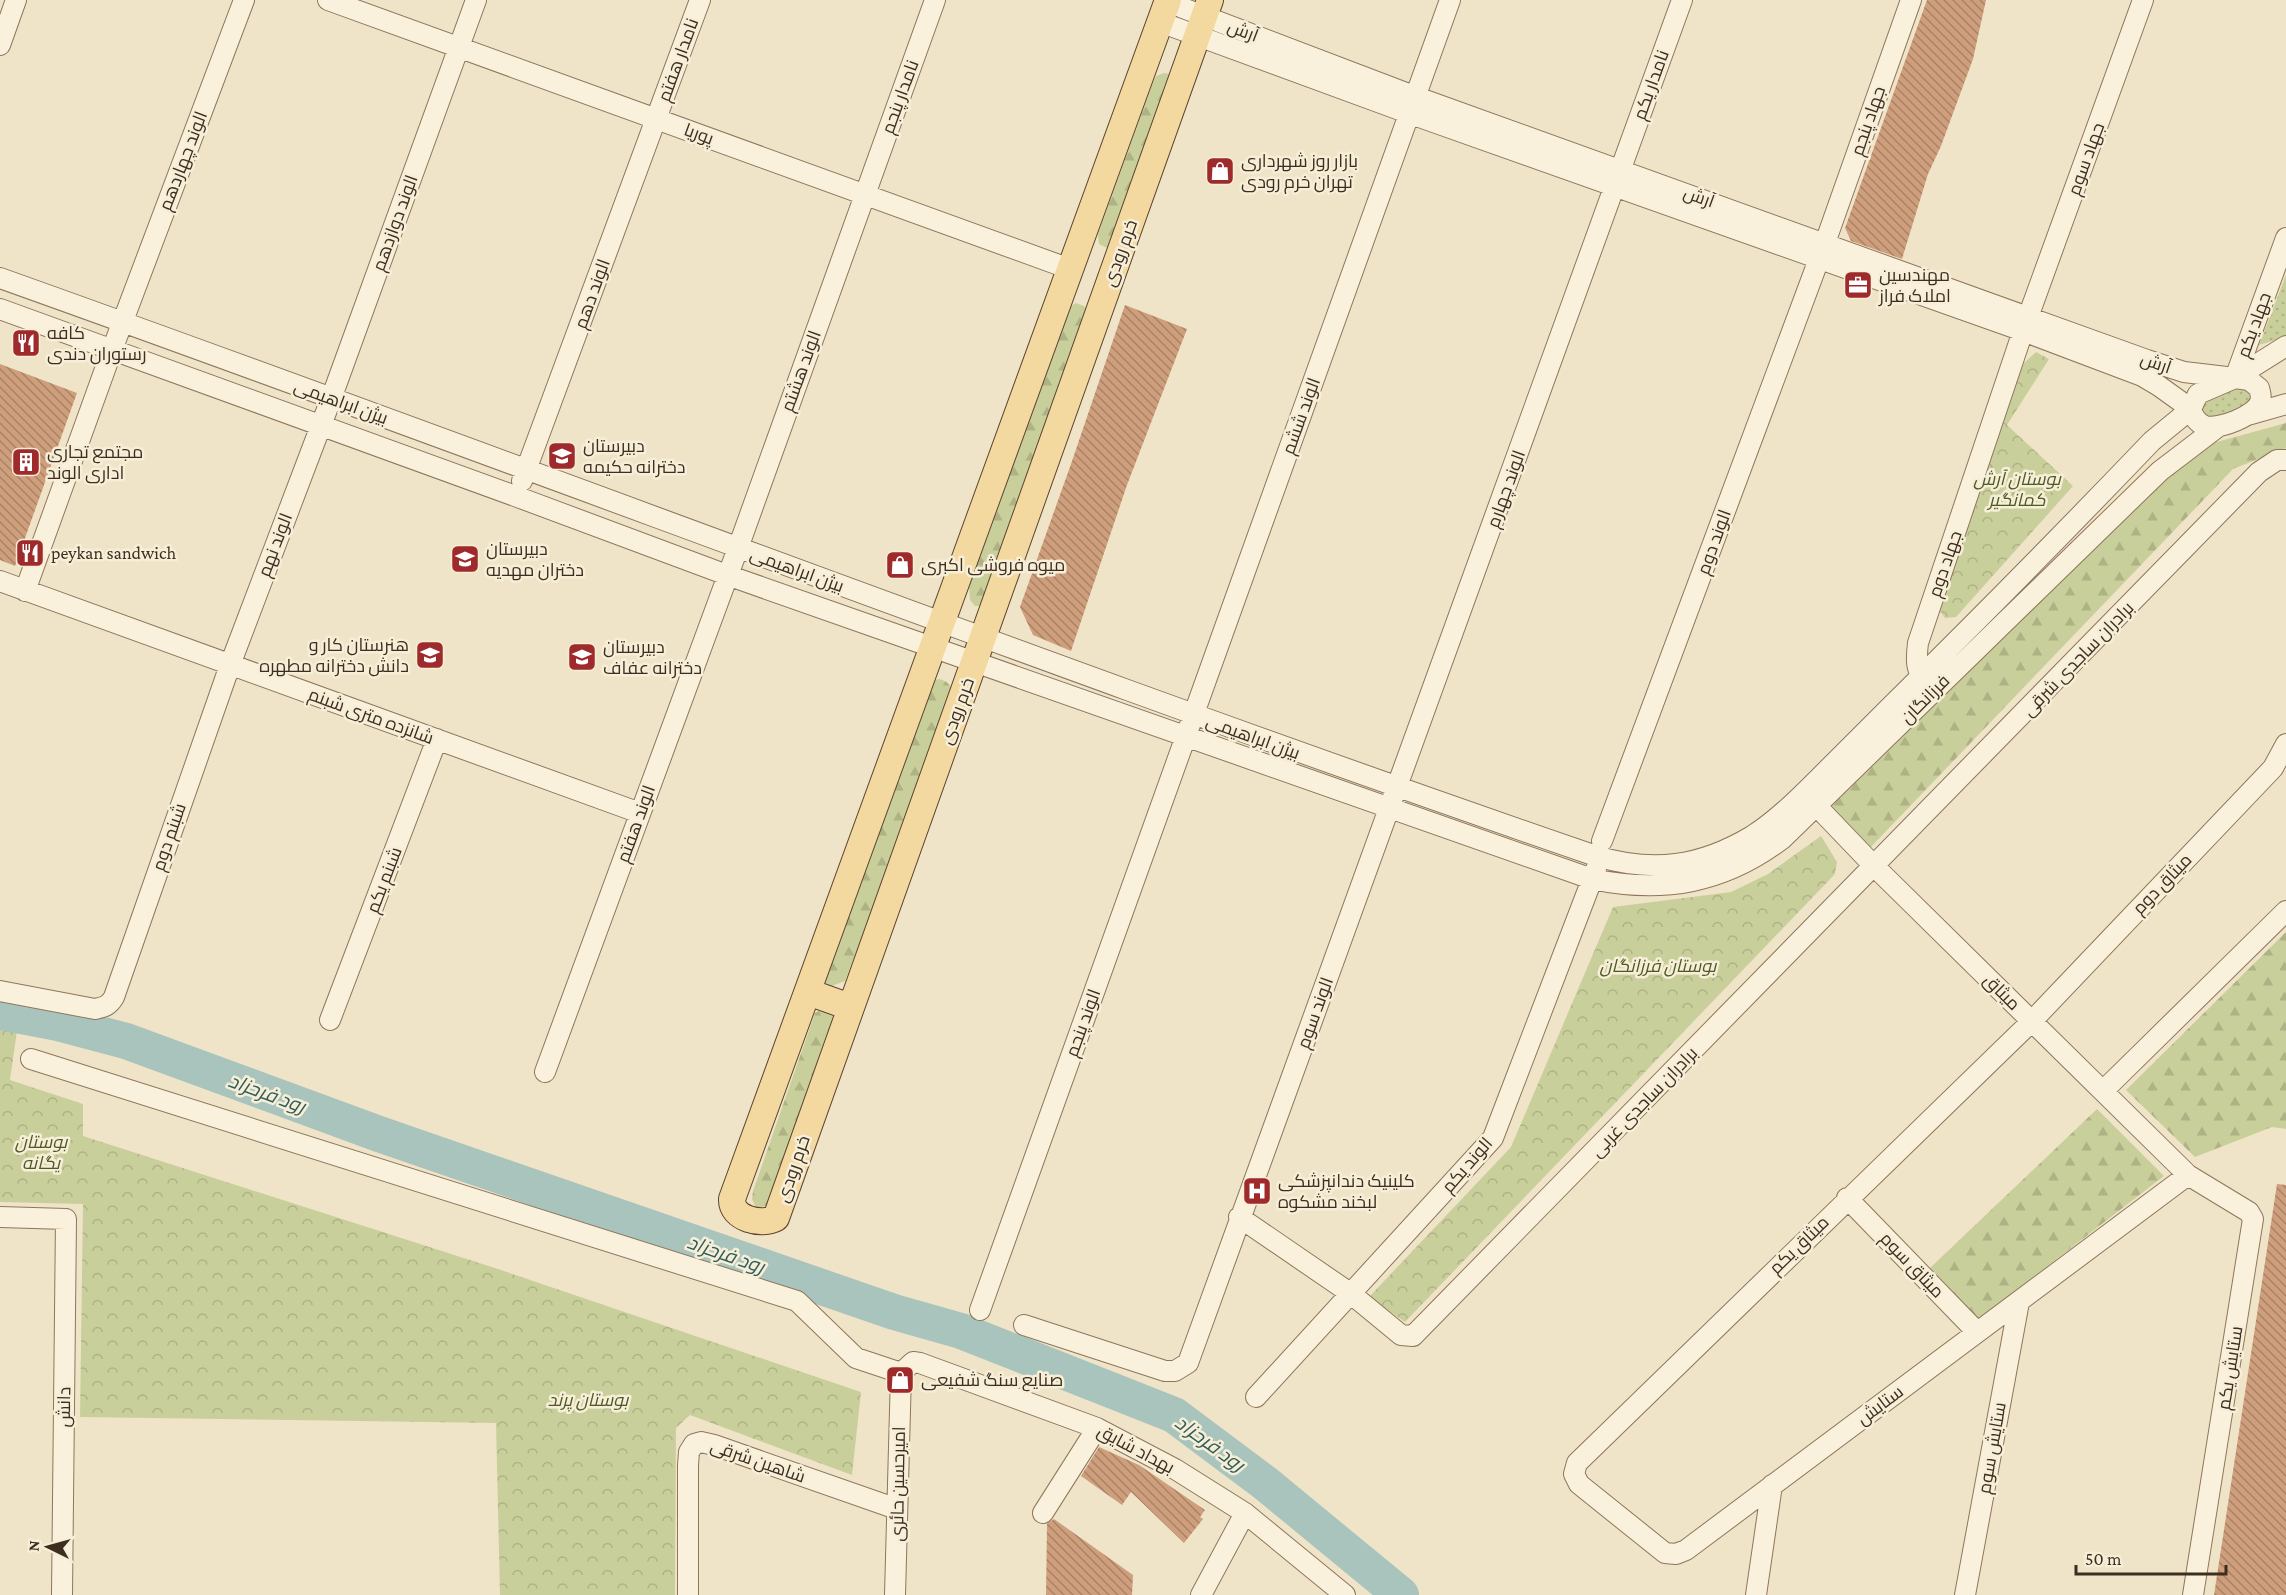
<svg xmlns="http://www.w3.org/2000/svg" width="2286" height="1595" viewBox="0 0 2286 1595" font-family="'Crimson Pro',Cairo,serif">
<defs>
<pattern id="grass-dots" width="8" height="8" patternUnits="userSpaceOnUse" patternTransform="scale(1.5)"><rect width="8" height="8" fill="#c9cf9b"/><path d="M2 2h.1M6 6h.1" fill="none" stroke="#aeb285" stroke-width="1.8" stroke-linecap="round"/></pattern>
<pattern id="forest-firs" width="22" height="20" patternUnits="userSpaceOnUse" patternTransform="scale(1.5)"><rect width="22" height="20" fill="#c9cf9b"/><path d="M5 1l3.5 6h-7zM16 11l3.5 6h-7z" fill="#aeb285"/></pattern>
<pattern id="park-crowns" width="20" height="18" patternUnits="userSpaceOnUse" patternTransform="scale(1.5)"><rect width="20" height="18" fill="#c9cf9b"/><path d="M2 6a3 3 0 1 1 6 0M12 15a3 3 0 1 1 6 0" fill="none" stroke="#aeb285"/></pattern>
<pattern id="building-back-hatch" width="6" height="6" patternUnits="userSpaceOnUse" patternTransform="scale(1.5)"><rect width="6" height="6" fill="#cf9f7d"/><path d="M-1 5l2 2M0 0l6 6M5-1l2 2" fill="none" stroke="#a98266"/></pattern>
</defs>
<rect width="100%" height="100%" fill="#f0e4c8"/>
<!-- grass -->
<path fill="url(#grass-dots)" d="M2286,275V337L2259,345Z
M2239,384L2252,393V401L2242,413L2203,418L2200,401Z"/>
<!-- forest -->
<path fill="url(#forest-firs)" d="M1164,73L1170,74L1114,245L1107,248L1099,244L1098,234L1152,85L1156,76Z
M1076,303L1084,306L1089,311L982,606H975L970,600L969,587L1071,306Z
M2286,423V448L2233,469L1870,848L1830,807L2109,517L2213,443Z
M939,679C951,682 952,688 953,700L845,981L832,986L824,983L822,975L928,681Z
M2286,932V1129L2272,1127L2195,1157L2126,1090Z
M822,1009L833,1012L834,1019L766,1205L760,1208L755,1206L752,1199L753,1191L815,1013Z
M2097,1109L2164,1176L1979,1319L1930,1268Z"/>
<!-- park -->
<path fill="url(#park-crowns)" d="M2036,352L2049,359L2007,425L2073,486L1956,617L1945,618L1937,607L1999,422L2024,363Z
M1821,836L1837,862L1835,874L1405,1322L1369,1297L1511,1147L1613,907L1731,892L1768,874Z
M0,1030L17,1031L10,1080L83,1104V1136L498,1269L861,1392L852,1475L690,1415L676,1428L675,1595H500L496,1423L80,1417L83,1204L0,1202Z"/>
<g fill="none" stroke-linecap="round" stroke-linejoin="round">
<!-- river -->
<path stroke="#a9c4bc" stroke-width="36" d="M0,1012L58,1023L126,1041L379,1134L894,1312L961,1331L1174,1415L1265,1483L1401,1595"/>
</g>
<!-- building -->
<path fill="url(#building-back-hatch)" d="M1927,0H1986L1973,59L1941,146L1928,174L1902,259L1851,241L1845,228Z
M1125,305L1187,329L1127,485L1071,651L1033,635L1020,607L1071,464Z
M0,364L77,393L15,566L0,560Z
M2277,1184L2286,1185V1595H2214Z
M1099,1447L1139,1465L1205,1510L1200,1517L1203,1519L1184,1543L1131,1492L1122,1505L1081,1476Z
M1054,1519L1133,1575L1132,1595H1046L1047,1524Z"/>
<g fill="none" stroke-linecap="round" stroke-linejoin="round">
<!-- minor casing -->
<g stroke="#8d765c" stroke-width="22">
<path id="minor" d="M328,0L1070,269
M1167,2L1414,96L2147,360L2184,372L2235,378
M0,45L16,0
M0,278C533,468 1061,672 1596,856C1653,873 1700,867 1752,836C1777,820 1799,798 1820,777C1843,754 1865,732 1888,709C1977,621 2065,532 2152,441L2191,409L2159,386L2142,376L2023,331L1408,113L1160,22
M0,309L515,496L727,575L1592,879C1663,894 1724,883 1782,839L2160,471L2219,426
M2235,378L2249,380L2259,388C2260,392 2262,397 2260,402C2255,416 2219,430 2205,426C2197,423 2193,416 2191,409L2198,394Z
M2235,378L2286,238
M2235,378L2286,346
M2248,415L2286,404
M522,481L700,0
M0,581L640,813
M25,591L112,350L244,0
M1928,684C1915,672 1916,660 1918,643L2023,331L2143,0
M1808,797L1875,867L2188,1175L2249,1212L2253,1219L2193,1595
M1602,841L1825,243L1911,0
M0,991L95,1009C104,1007 109,1006 114,997L230,665L331,399L476,0
M330,1020L437,739
M31,1059L797,1301L856,1358L901,1373
M545,1072L738,548L935,0
M2103,1091L2286,911
M2188,1175L1686,1550L1676,1554L1665,1553L1579,1484L1574,1474L1577,1463L2032,1021L2273,768L2286,744
M1847,1198L1977,1332
M0,1217L66,1219L62,1595
M1239,1217L1350,1293L1401,1335L1413,1336L2259,472L2277,460H2286
M980,1310L1450,0
M1024,1325L1165,1371H1175L1188,1363L1682,0
M901,1373L913,1362L920,1363L1097,1428L1175,1469L1245,1513L1345,1595
M1256,1397L1493,1138L1596,869
M1043,1513L1097,1428
M688,1595V1465L689,1452L694,1444L701,1442L714,1445L897,1509
M895,1595L901,1373
M1201,1595L1245,1513
M1756,1595L1772,1485
M1965,1595L2019,1302"/>
</g>
<!-- major casing -->
<g stroke="#5b4430" stroke-width="28">
<path id="major" d="M1168,0L732,1199C731,1219 762,1226 776,1218L1210,0
M808,992L850,1007"/>
</g>
<!-- minor -->
<use href="#minor" stroke="#faf1dc" stroke-width="20"/>
<!-- major -->
<use href="#major" stroke="#f3d9a0" stroke-width="26"/>
</g>
<!-- icons -->
<defs>
<g id="shop-square" transform="scale(1.5)"><rect x="-9" y="-9" width="18" height="18" rx="4" fill="#9e2a2b" stroke="#f7eed8"/><path d="M-5-2.5h2.3a2.7 3.5 0 0 1 5.4 0H5L5.5 6h-11ZM-1.5-2.5h3a1.5 2.3 0 0 0-3 0Z" fill="#fff"/></g>
<g id="office-square" transform="scale(1.5)"><rect x="-9" y="-9" width="18" height="18" rx="4" fill="#9e2a2b" stroke="#f7eed8"/><path d="M-6-3h4V-5.5h4V-3h4V5H-6ZM-1-4.5V-3h2v-1.5ZM-6 0V1H6V0Z" fill="#fff"/></g>
<g id="restaurant-square" transform="scale(1.5)"><rect x="-9" y="-9" width="18" height="18" rx="4" fill="#9e2a2b" stroke="#f7eed8"/><path d="M-5-6h1v4h1v-4h1v4h1v-4h1v5L-1.5 .5V6h-2V.5L-5-1ZM5-6V6H3V1.5H1.5Q1.5-4 5-6Z" fill="#fff"/></g>
<g id="school-square" transform="scale(1.5)"><rect x="-9" y="-9" width="18" height="18" rx="4" fill="#9e2a2b" stroke="#f7eed8"/><path d="M0-5L7-2L0 1L-7-2ZM-4 1L0 2.5L4 1V4Q0 6-4 4Z" fill="#fff"/></g>
<g id="building-square" transform="scale(1.5)"><rect x="-9" y="-9" width="18" height="18" rx="4" fill="#9e2a2b" stroke="#f7eed8"/><path d="M-4-6H4V6H1V3H-1V6H-4ZM-2.5-4.3h1.7v1.8h-1.7ZM.8-4.3h1.7v1.8H.8ZM-2.5-1h1.7V.8h-1.7ZM.8-1h1.7V.8H.8Z" fill="#fff"/></g>
<g id="hospital-square" transform="scale(1.5)"><rect x="-9" y="-9" width="18" height="18" rx="4" fill="#9e2a2b" stroke="#f7eed8"/><path d="M-5-5h3v3.5h4V-5h3V5h-3V1.5h-4V5h-3Z" fill="#fff"/></g>
</defs>
<g fill-rule="evenodd">
<use href="#shop-square" x="1220" y="171"/>
<use href="#office-square" x="1858" y="285"/>
<use href="#restaurant-square" x="26" y="343"/>
<use href="#school-square" x="562" y="456"/>
<use href="#building-square" x="26" y="462"/>
<use href="#restaurant-square" x="30" y="553"/>
<use href="#school-square" x="465" y="559"/>
<use href="#shop-square" x="900" y="565"/>
<use href="#school-square" x="430" y="655"/>
<use href="#school-square" x="582" y="657"/>
<use href="#hospital-square" x="1257" y="1191"/>
<use href="#shop-square" x="900" y="1380"/>
</g>
<g text-anchor="middle" stroke-width="5" stroke-linejoin="round" paint-order="stroke">
<!-- street labels -->
<g font-size="18" fill="#3d2e20" stroke="#f7eed8">
<text transform="translate(1243 31) rotate(21)" y="6">آرش</text>
<text transform="translate(678 60) rotate(-70)" y="6">نامدار هفتم</text>
<text transform="translate(1651 85) rotate(-70)" y="6">نامدار یکم</text>
<text transform="translate(900 97) rotate(-70)" y="6">نامدار پنجم</text>
<text transform="translate(1868 121) rotate(-71)" y="6">جهاد پنجم</text>
<text transform="translate(699 134) rotate(20)" y="6">پوریا</text>
<text transform="translate(2086 159) rotate(-70)" y="6">جهاد سوم</text>
<text transform="translate(183 161) rotate(-69)" y="6">الوند چهاردهم</text>
<text transform="translate(1699 197) rotate(20)" y="6">آرش</text>
<text transform="translate(395 223) rotate(-70)" y="6">الوند دوازدهم</text>
<text transform="translate(1120 253) rotate(-70)" y="6">خرم رودی</text>
<text transform="translate(592 294) rotate(-70)" y="6">الوند دهم</text>
<text transform="translate(2254 325) rotate(-70)" y="6">جهاد یکم</text>
<text transform="translate(2156 363) rotate(19)" y="6">آرش</text>
<text transform="translate(801 371) rotate(-70)" y="6">الوند هشتم</text>
<text transform="translate(341 402) rotate(20)" y="6">بیژن ابراهیمی</text>
<text transform="translate(1301 416) rotate(-70)" y="6">الوند ششم</text>
<text transform="translate(1506 489) rotate(-70)" y="6">الوند چهارم</text>
<text transform="translate(1714 542) rotate(-70)" y="6">الوند دوم</text>
<text transform="translate(275 545) rotate(-69)" y="6">الوند نهم</text>
<text transform="translate(1945 564) rotate(-71)" y="6">جهاد دوم</text>
<text transform="translate(797 570) rotate(20)" y="6">بیژن ابراهیمی</text>
<text transform="translate(2078 659) rotate(-46)" y="6">برادران ساجدی شرقی</text>
<text transform="translate(1925 699) rotate(-45)" y="6">فرزانگان</text>
<text transform="translate(957 711) rotate(-70)" y="6">خرم رودی</text>
<text transform="translate(371 716) rotate(20)" y="6">شانزده متری شبنم</text>
<text transform="translate(1253 737) rotate(20)" y="6">بیژن ابراهیمی</text>
<text transform="translate(636 824) rotate(-70)" y="6">الوند هفتم</text>
<text transform="translate(169 837) rotate(-71)" y="6">شبنم دوم</text>
<text transform="translate(384 880) rotate(-69)" y="6">شبنم یکم</text>
<text transform="translate(2162 884) rotate(-46)" y="6">میثاق دوم</text>
<text transform="translate(2002 992) rotate(45)" y="6">میثاق</text>
<text transform="translate(1315 1013) rotate(-70)" y="6">الوند سوم</text>
<text transform="translate(1083 1023) rotate(-70)" y="6">الوند پنجم</text>
<text transform="translate(1644 1102) rotate(-46)" y="6">برادران ساجدی غربی</text>
<text transform="translate(1467 1165) rotate(-49)" y="6">الوند یکم</text>
<text transform="translate(793 1169) rotate(-71)" y="6">خرم رودی</text>
<text transform="translate(1799 1245) rotate(-44)" y="6">میثاق یکم</text>
<text transform="translate(1912 1265) rotate(46)" y="6">میثاق سوم</text>
<text transform="translate(2230 1368) rotate(-81)" y="6">ستایش یکم</text>
<text transform="translate(1880 1405) rotate(-37)" y="6">ستایش</text>
<text transform="translate(64 1407) rotate(-89)" y="6">دانش</text>
<text transform="translate(1992 1448) rotate(-80)" y="6">ستایش سوم</text>
<text transform="translate(1136 1449) rotate(28)" y="6">بهداد شایق</text>
<text transform="translate(758 1461) rotate(19)" y="6">شاهین شرقی</text>
<text transform="translate(898 1484) rotate(-89)" y="6">امیرحسین حائری</text>
</g>
<!-- poi labels -->
<g font-size="18" fill="#3d2e20" stroke="#f7eed8" text-anchor="start">
<text x="1241" y="167">بازار روز شهرداری<tspan x="1241" dy="21">تهران خرم رودی</tspan></text>
<text x="1879" y="281">مهندسین<tspan x="1879" dy="21">املاک فراز</tspan></text>
<text x="47" y="339">کافه<tspan x="47" dy="21">رستوران دندی</tspan></text>
<text x="583" y="452">دبیرستان<tspan x="583" dy="21">دخترانه حکیمه</tspan></text>
<text x="47" y="458">مجتمع تجاری<tspan x="47" dy="21">اداری الوند</tspan></text>
<text x="486" y="555">دبیرستان<tspan x="486" dy="21">دختران مهدیه</tspan></text>
<text x="51" y="559">peykan sandwich</text>
<text x="921" y="571">میوه فروشی اکبری</text>
<text x="409" y="651" text-anchor="end">هنرستان کار و<tspan x="409" dy="21">دانش دخترانه مطهره</tspan></text>
<text x="603" y="653">دبیرستان<tspan x="603" dy="21">دخترانه عفاف</tspan></text>
<text x="1278" y="1187">کلینیک دندانپزشکی<tspan x="1278" dy="21">لبخند مشکوه</tspan></text>
<text x="921" y="1386">صنایع سنگ شفیعی</text>
</g>
<!-- park labels -->
<g font-size="18" font-style="italic" fill="#4d5a26" stroke="#f7eed8">
<text x="2017" y="485">بوستان آرش<tspan x="2017" dy="21">کمانگیر</tspan></text>
<text x="1658" y="972">بوستان فرزانگان</text>
<text x="41" y="1148">بوستان<tspan x="41" dy="21">یگانه</tspan></text>
<text x="588" y="1406">بوستان پرند</text>
</g>
<!-- water labels -->
<g font-size="20" font-style="italic" fill="#2f5d5a" stroke="#f7eed8">
<text transform="translate(267 1093) rotate(20)" y="7">رود فرحزاد</text>
<text transform="translate(726 1254) rotate(19)" y="7">رود فرحزاد</text>
<text transform="translate(1210 1443) rotate(36)" y="7">رود فرحزاد</text>
</g>
</g>
<!-- north arrow -->
<g transform="translate(48 1547) rotate(275)" stroke="#f7eed8" stroke-width="4.5" paint-order="stroke">
<path d="M0-4.5L10 22L0 15L-10 22Z" fill="#3d2e20"/>
<text y="-9" font-size="16" font-weight="bold" text-anchor="middle" fill="#3d2e20">N</text>
</g>
<!-- scale -->
<path d="M2076 1565v9h150v-9" fill="none" stroke="#3d2e20" stroke-width="3"/>
<text x="2085" y="1565" font-size="18" fill="#3d2e20" stroke="#f7eed8" stroke-width="4.5" paint-order="stroke">50 m</text>
</svg>
